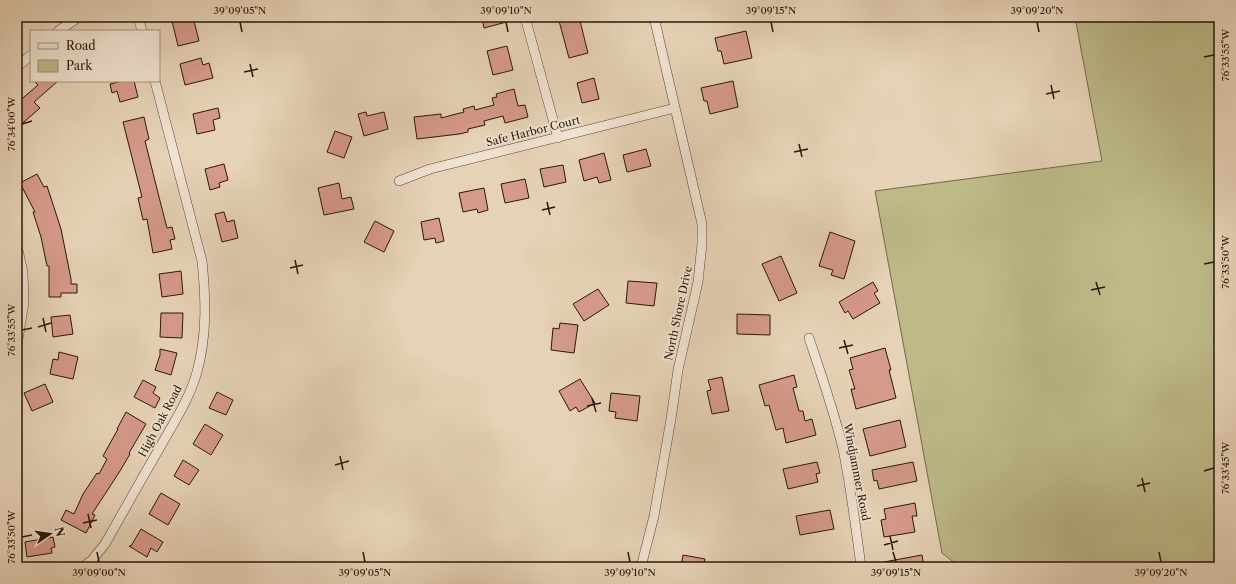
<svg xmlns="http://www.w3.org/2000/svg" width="1236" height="584" viewBox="0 0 1236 584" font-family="'Libre Caslon Text',serif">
<rect width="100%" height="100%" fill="#e6d2b6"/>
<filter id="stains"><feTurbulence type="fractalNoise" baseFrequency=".005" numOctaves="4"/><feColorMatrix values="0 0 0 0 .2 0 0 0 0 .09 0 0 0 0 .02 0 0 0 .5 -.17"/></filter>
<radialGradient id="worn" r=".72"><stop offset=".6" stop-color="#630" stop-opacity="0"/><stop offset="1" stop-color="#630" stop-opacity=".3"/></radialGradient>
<!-- green -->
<path fill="#bdba88" stroke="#746949" d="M1075,17H1219V567H960L942,553L875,191L1102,161Z"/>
<!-- building -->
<path fill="#d69a8b" stroke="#2a180a" d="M189,17H193L199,41L178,46L172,21Z
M482,17H514V20L484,28Z
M558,17H579L588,53L569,58Z
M746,31L752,58L724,64L721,51H718L715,38Z
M507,46L513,70L493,75L487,51Z
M201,58L203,65L209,63L213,78L185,85L180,64Z
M594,78L599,99L582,103L577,83Z
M34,81H58L34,102L40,108L17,128V103L38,85Z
M122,81H134L138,97L120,102L117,91L112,93L110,84Z
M733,81L738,107L710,114L707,101H704L701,88Z
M514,89L518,106L525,105L528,117L505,123L503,116L484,121L485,125L468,129V132L459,134L417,139L414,117L441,114V118L464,112L463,109L474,106L475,110L494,105L492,98L497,97L496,94Z
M218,108L220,118L213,120L215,130L197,134L193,114Z
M366,112L367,116L384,112L388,129L364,136L358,114Z
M144,117L149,139L145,141L158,193L167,228L172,227L175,239L170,240L172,249L153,253L147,219L143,220L138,198L142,197L123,122Z
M335,131L352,137L344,158L327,152Z
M646,149L651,166L627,172L623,155Z
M604,153L611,180L599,183L597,177L584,181L579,160Z
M224,164L228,180L219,183L220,187L210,190L205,169Z
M563,165L566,182L544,187L540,169Z
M37,174L44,187L47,186L61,229L71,279V284H77V293H61V297H49V266H47L41,237L33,212H35L20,183Z
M525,179L529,198L505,203L501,184Z
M339,183L342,199L351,197L354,209L324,215L318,188Z
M484,188L488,210L478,213L477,209L463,212L459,193Z
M224,212L227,222L234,220L238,238L222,242L215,214Z
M439,218L444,241L436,243L435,238L424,240L421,222Z
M375,221L394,231L384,252L364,242Z
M830,232L855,241L844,279L831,275L833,270L819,266Z
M781,256L797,293L779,301L762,264Z
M181,271L183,294L162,297L159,274Z
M628,281L657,283L654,306L626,303Z
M873,282L878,291L874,293L880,303L853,319L848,311L845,313L839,302Z
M598,289L609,305L584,321L573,304Z
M161,313H183L182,338L160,337Z
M737,314L770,315V335L737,334Z
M70,315L73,334L53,337L51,317Z
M560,323L578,325L574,353L551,350L553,328L559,329Z
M885,348L891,370H889L896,398L856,409L851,389H855L849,370L853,369L850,358Z
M160,349L177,353L171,375L155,370L160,355Z
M59,352L78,357L73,379L50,374L53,359L58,360Z
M794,375L797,387L793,388L799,411H803L805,421L812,419L816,435L786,443L783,428L776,430L769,405L765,406L759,385Z
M722,377L729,411L712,414L707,391L711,390L708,380Z
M580,379L595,403L579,412L576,407L570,411L559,391Z
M143,380L156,387L153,393L160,398L155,408L134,397Z
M45,384L53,402L32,411L24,393Z
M217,392L233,400L226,415L209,408Z
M611,393L640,396L637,421L615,418L616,412L609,411Z
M126,412L146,424L129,453L130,454L120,471L92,514L95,515L86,533L61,520L66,510L74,514L83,494L97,473L99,474L107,459L103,456L118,429H117Z
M900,420L906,447L870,456L863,429Z
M205,424L223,435L211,455L193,444Z
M183,460L199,470L189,485L174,476Z
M817,462L820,473L816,474L818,482L788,489L783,469Z
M913,462L917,481L879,489L877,480L874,481L872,470Z
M161,493L180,504L168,525L149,514Z
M915,503L917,516H912L915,532L884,537L881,520L886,519L884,509Z
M830,510L834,529L800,535L796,516Z
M141,529L163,542L157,552L151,548L147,557L129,546H131Z
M53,537L55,547L51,548L52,553L27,557L25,542Z
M683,555L705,559L703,567H681Z
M922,555L924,567H884V562Z"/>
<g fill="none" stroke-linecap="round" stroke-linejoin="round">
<!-- minor casing -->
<g stroke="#594635" stroke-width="10">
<path id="minor" d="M138,17L142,31
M525,17L558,138
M58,31L79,17
M17,67L31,55
M399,181L430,169L675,108
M17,245L23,273L24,302L17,346
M809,338C821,374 834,411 843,449C851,488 856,528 861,567
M83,567L92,560L105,544C123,512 141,480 159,449C173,424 189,400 197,372C207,336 206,299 202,261L155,81
M641,567L654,516L671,419L678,370L698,282L702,244V224L654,17"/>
</g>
<!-- minor -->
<use href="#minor" stroke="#efe2d0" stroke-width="9"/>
</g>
<!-- ticks -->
<path fill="none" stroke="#2a180a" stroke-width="1.5" d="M240,22L242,32M506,22L508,32M771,22L773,32M1037,22L1039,32M1204,57L1214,55M250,64L253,77M244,72L258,69M1051,85L1054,99M1046,94L1060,91M22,124L32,121M799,144L802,157M794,152L808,149M547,202L550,215M542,210L555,207M295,260L298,274M1204,264L1214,262M290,268L303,265M1096,282L1100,295M1091,290L1105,287M43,318L46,332M38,327L51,323M22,330L32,328M844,340L848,354M839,348L853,345M592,398L596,412M587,406L601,403M340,456L343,470M335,465L349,461M1204,471L1214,468M1142,478L1145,492M1137,486L1150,483M88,514L91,528M83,523L97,520M890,536L893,550M22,537L32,535M884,545L898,541M97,552L99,562M363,552L365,562M628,552L630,562M893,552L896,562M1159,552L1161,562"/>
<g text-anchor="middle" stroke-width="3.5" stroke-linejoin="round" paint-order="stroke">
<!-- street labels -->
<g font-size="11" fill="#2a180a" stroke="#efe2d0">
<text transform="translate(533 131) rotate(-14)" y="4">Safe Harbor Court</text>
<text transform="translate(678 313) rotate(-78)" y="4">North Shore Drive</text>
<text transform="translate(160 421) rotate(-62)" y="4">High Oak Road</text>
<text transform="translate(857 472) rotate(79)" y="4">Windjammer Road</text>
</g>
</g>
<!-- margin -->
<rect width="1236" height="584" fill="none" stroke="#e6d2b6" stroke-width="44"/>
<!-- legend -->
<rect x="30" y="30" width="130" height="52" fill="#efe2d0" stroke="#a09181"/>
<rect x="38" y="43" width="20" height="6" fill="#efe2d0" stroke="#a09181"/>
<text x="66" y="50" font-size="12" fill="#2a180a">Road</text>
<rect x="38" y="60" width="20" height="12" fill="#bdba88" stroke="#a09181"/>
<text x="66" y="70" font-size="12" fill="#2a180a">Park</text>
<!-- north arrow -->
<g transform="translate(50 534) rotate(77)" stroke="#efe2d0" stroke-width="3" paint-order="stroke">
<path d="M0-3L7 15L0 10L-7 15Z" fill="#2a180a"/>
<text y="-6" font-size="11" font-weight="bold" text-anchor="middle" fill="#2a180a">N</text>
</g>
<rect x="22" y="22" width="1192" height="540" fill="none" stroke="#2a180a" stroke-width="1.5"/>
<g font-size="10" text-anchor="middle" fill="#2a180a">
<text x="240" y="14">39°09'05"N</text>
<text x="506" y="14">39°09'10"N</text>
<text x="771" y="14">39°09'15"N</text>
<text x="1037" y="14">39°09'20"N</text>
<text transform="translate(1225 55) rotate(-90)" y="4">76°33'55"W</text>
<text transform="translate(11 124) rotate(-90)" y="4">76°34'00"W</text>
<text transform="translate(1225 262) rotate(-90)" y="4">76°33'50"W</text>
<text transform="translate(11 330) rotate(-90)" y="4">76°33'55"W</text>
<text transform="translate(1225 468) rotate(-90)" y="4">76°33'45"W</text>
<text transform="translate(11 537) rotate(-90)" y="4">76°33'50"W</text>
<text x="99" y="576">39°09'00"N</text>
<text x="365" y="576">39°09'05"N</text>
<text x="630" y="576">39°09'10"N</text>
<text x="896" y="576">39°09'15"N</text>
<text x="1161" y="576">39°09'20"N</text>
</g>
<rect width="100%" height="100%" filter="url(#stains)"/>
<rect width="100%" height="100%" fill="url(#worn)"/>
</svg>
